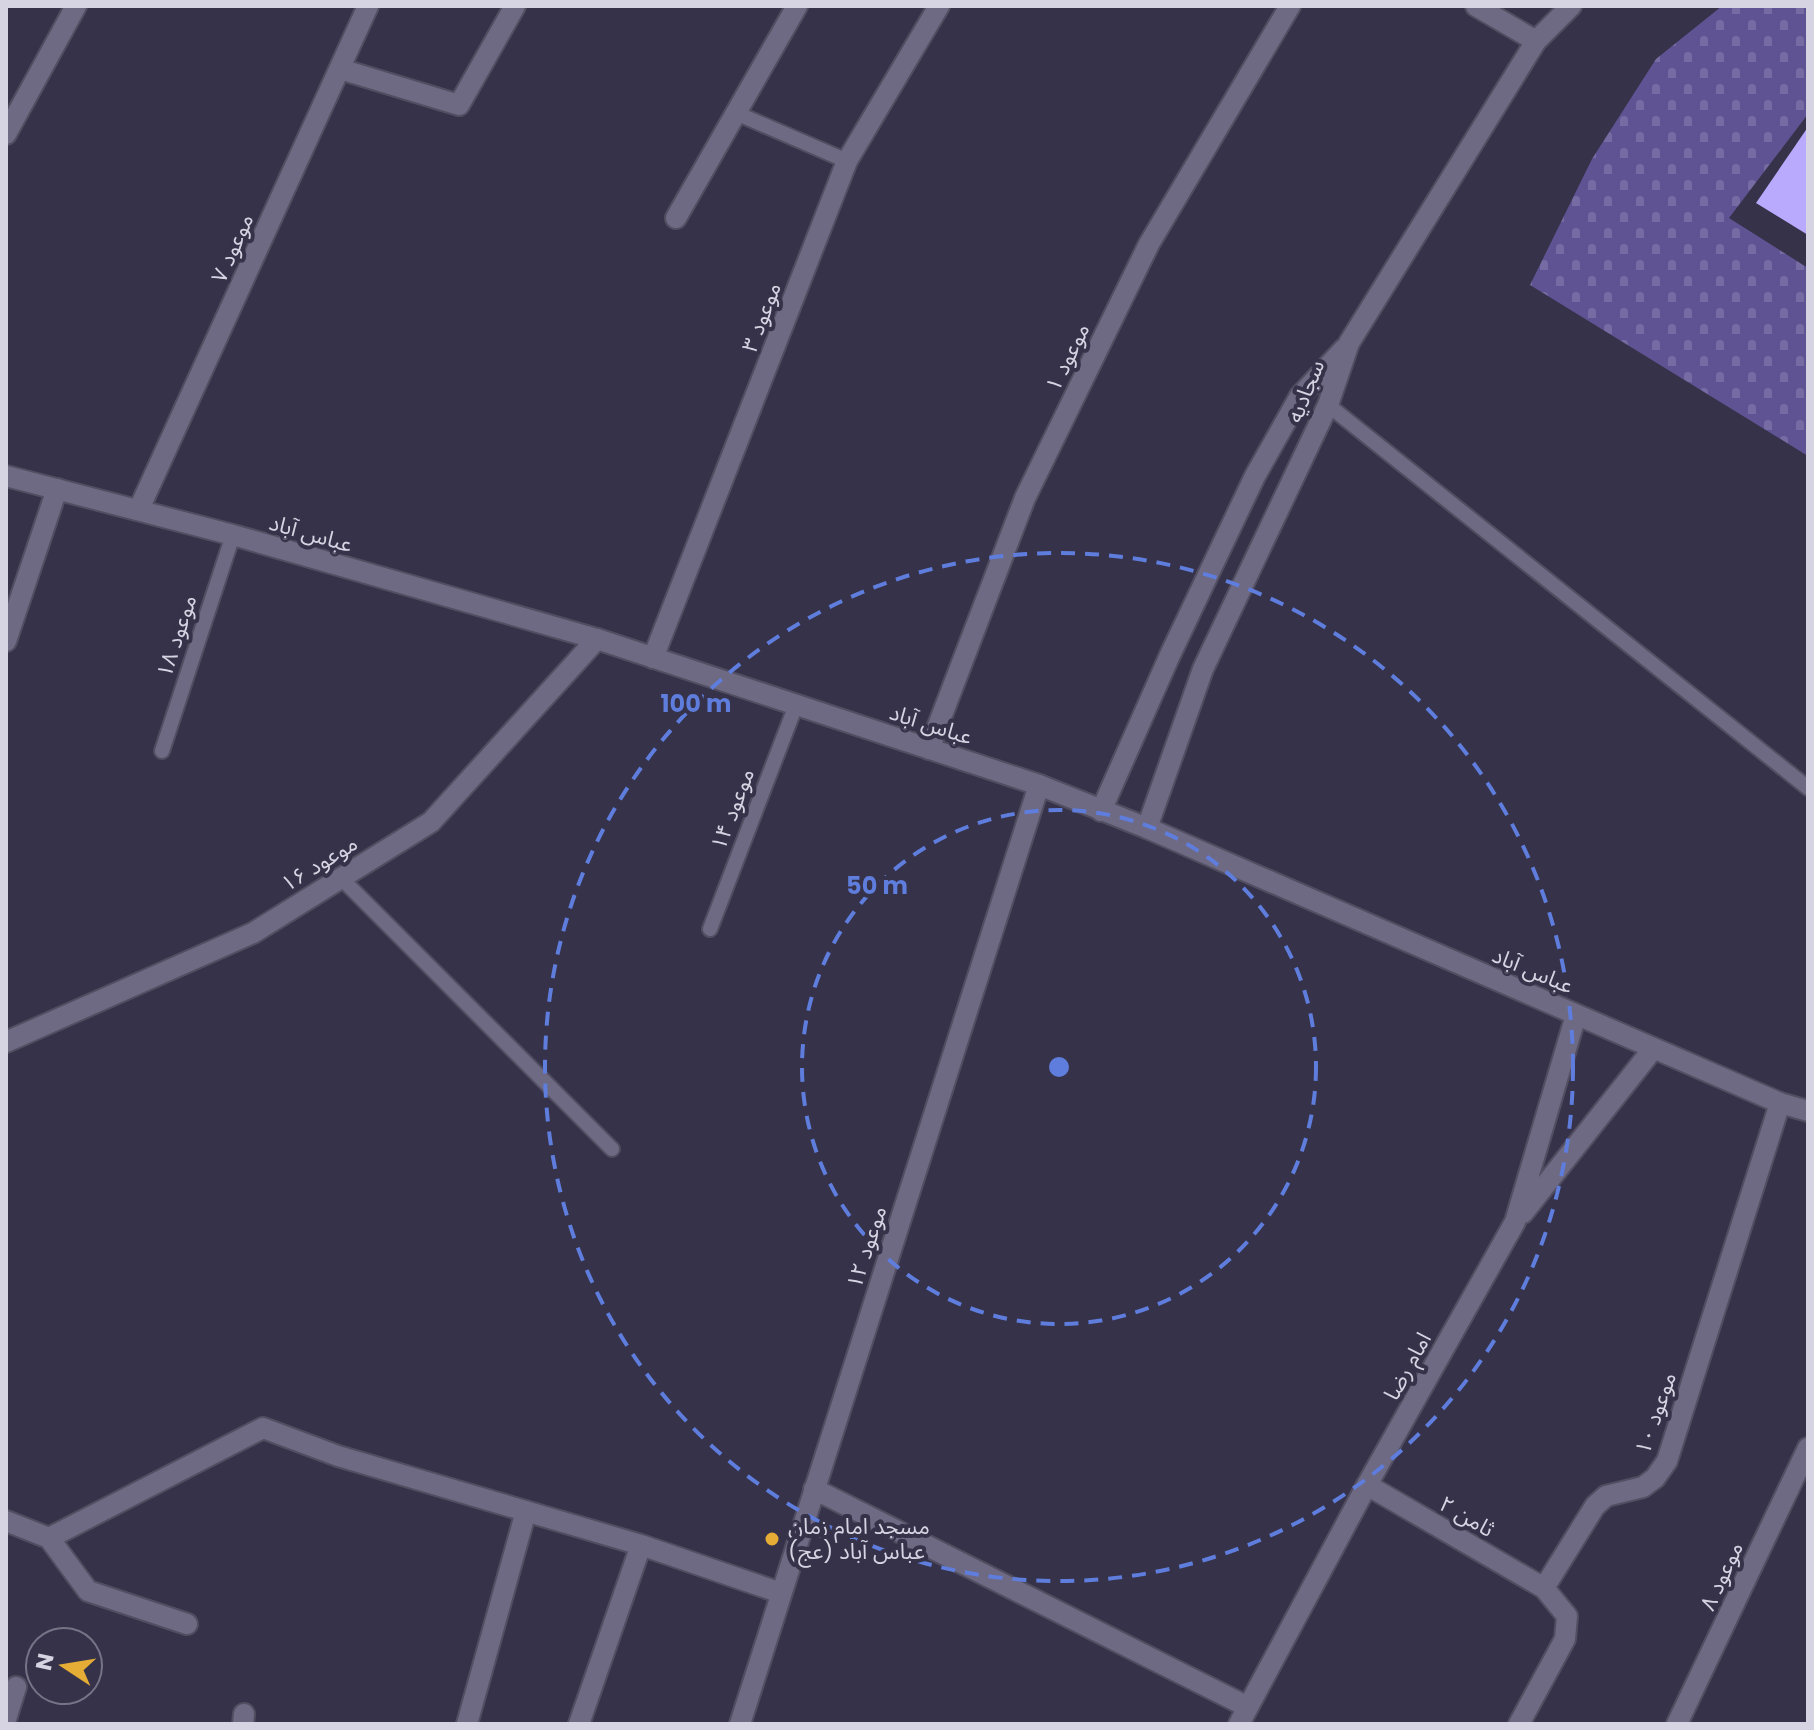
<svg xmlns="http://www.w3.org/2000/svg" width="1814" height="1730" viewBox="0 0 1814 1730" font-family="Poppins,'Noto Sans Arabic',sans-serif">
<defs>
<pattern id="cemetery-stones" width="16" height="16" patternUnits="userSpaceOnUse" patternTransform="scale(2)"><rect width="16" height="16" fill="#605393"/><path d="M2 7V4a2 2 0 0 1 4 0v3zM10 15v-3a2 2 0 0 1 4 0v3z" fill="#766ba2"/></pattern>
</defs>
<rect width="100%" height="100%" fill="#363249"/>
<!-- cemetery -->
<path fill="url(#cemetery-stones)" d="M1722,6H1808V114L1729,218L1808,268V456L1530,285L1592,159L1656,59Z"/>
<!-- building -->
<path fill="#b9aafd" d="M1808,127V235L1756,203Z"/>
<g fill="none" stroke-linecap="round" stroke-linejoin="round">
<!-- service casing -->
<g stroke="#524e61" stroke-width="18">
<path id="service" d="M736,113L847,161
M1328,405L1808,788
M162,751L233,535
M341,878L612,1149
M710,929L796,705"/>
</g>
<!-- minor casing -->
<g stroke="#524e61" stroke-width="24">
<path id="minor" d="M1476,6L1536,41
M340,69L459,105L515,6
M6,134L76,6
M676,218L797,6
M6,641L57,489
M653,658L847,161L939,6
M929,749L1025,498L1149,244L1290,6
M1367,1485L1544,1588
M814,1489L1248,1707
M6,1521L49,1538L263,1428L338,1456L641,1545L781,1593
M49,1538L88,1591L187,1624
M6,1719L16,1687
M243,1724L244,1714
M467,1724L526,1511
M579,1724L641,1545
M740,1724L1039,785
M1519,1724L1565,1639L1567,1616L1544,1588L1595,1506L1606,1496L1643,1487L1655,1478L1667,1461L1780,1103
M1677,1724L1808,1448"/>
</g>
<!-- tertiary casing -->
<g stroke="#524e61" stroke-width="24">
<path id="tertiary" d="M139,509L368,6
M1101,811L1170,655L1255,476L1300,396L1344,349
M1147,828L1203,669L1328,405L1349,343L1536,41L1571,6
M6,1042L253,933L431,822L597,639
M1523,1213L1653,1049
M1239,1724L1367,1485L1515,1222L1576,1015"/>
</g>
<!-- secondary casing -->
<g stroke="#524e61" stroke-width="24">
<path id="secondary" d="M6,476L233,535L597,639L1039,785L1147,828L1780,1103L1808,1111"/>
</g>
<!-- service -->
<use href="#service" stroke="#6e6a84" stroke-width="14"/>
<!-- minor -->
<use href="#minor" stroke="#6e6a84" stroke-width="20"/>
<!-- tertiary -->
<use href="#tertiary" stroke="#6e6a84" stroke-width="20"/>
<!-- secondary -->
<use href="#secondary" stroke="#6e6a84" stroke-width="20"/>
</g>
<!-- distance rings -->
<g fill="none" stroke="#5e7ddc" stroke-width="4" stroke-dasharray="14 10">
<circle cx="1059" cy="1067" r="257"/>
<circle cx="1059" cy="1067" r="514"/>
</g>
<!-- markers -->
<circle fill="#e5ad35" stroke="#363249" stroke-width="3" cx="772" cy="1539" r="8"/>
<g text-anchor="middle" stroke-width="8" stroke-linejoin="round" paint-order="stroke">
<!-- street labels -->
<g font-size="22" fill="#d6d4e3" stroke="#363249">
<text transform="translate(232 248) rotate(-66)" y="8">موعود ۷</text>
<text transform="translate(761 317) rotate(-69)" y="8">موعود ۳</text>
<text transform="translate(1067 357) rotate(-64)" y="8">موعود ۱</text>
<text transform="translate(1305 391) rotate(-68)" y="8">سجادیه</text>
<text transform="translate(311 533) rotate(16)" y="8">عباس آباد</text>
<text transform="translate(176 636) rotate(-72)" y="8">موعود ۱۸</text>
<text transform="translate(931 724) rotate(18)" y="8">عباس آباد</text>
<text transform="translate(732 809) rotate(-69)" y="8">موعود ۱۴</text>
<text transform="translate(319 863) rotate(-32)" y="8">موعود ۱۶</text>
<text transform="translate(1533 970) rotate(23)" y="8">عباس آباد</text>
<text transform="translate(866 1247) rotate(-72)" y="8">موعود ۱۲</text>
<text transform="translate(1407 1366) rotate(-61)" y="8">امام رضا</text>
<text transform="translate(1655 1413) rotate(-71)" y="8">موعود ۱۰</text>
<text transform="translate(1467 1516) rotate(30)" y="8">ثامن ۲</text>
<text transform="translate(1721 1576) rotate(-65)" y="8">موعود ۸</text>
</g>
<!-- poi labels -->
<g font-size="22" fill="#d6d4e3" stroke="#363249" text-anchor="start">
<text x="788" y="1534">مسجد امام زمان<tspan x="788" dy="25">(عج) عباس آباد</tspan></text>
</g>
</g>
<circle cx="1059" cy="1067" r="12" fill="#5e7ddc" stroke="#363249" stroke-width="4"/>
<g font-size="24" text-anchor="middle" font-weight="bold" fill="#5e7ddc" stroke="#363249" stroke-width="8" stroke-linejoin="round" paint-order="stroke">
<text x="696" y="712">100 m</text>
<text x="877" y="894">50 m</text>
</g>
<!-- border -->
<rect width="1814" height="1730" fill="none" stroke="#d6d4e3" stroke-width="16"/>
<!-- north arrow -->
<g transform="translate(64 1666) rotate(282)"><circle r="38" fill="#363249" stroke="#767387" stroke-width="2"/>
<path d="M0-6L14 30L0 20L-14 30Z" fill="#e5ad35"/>
<text y="-12" font-size="22" font-weight="bold" text-anchor="middle" fill="#d6d4e3">N</text>
</g>
</svg>
